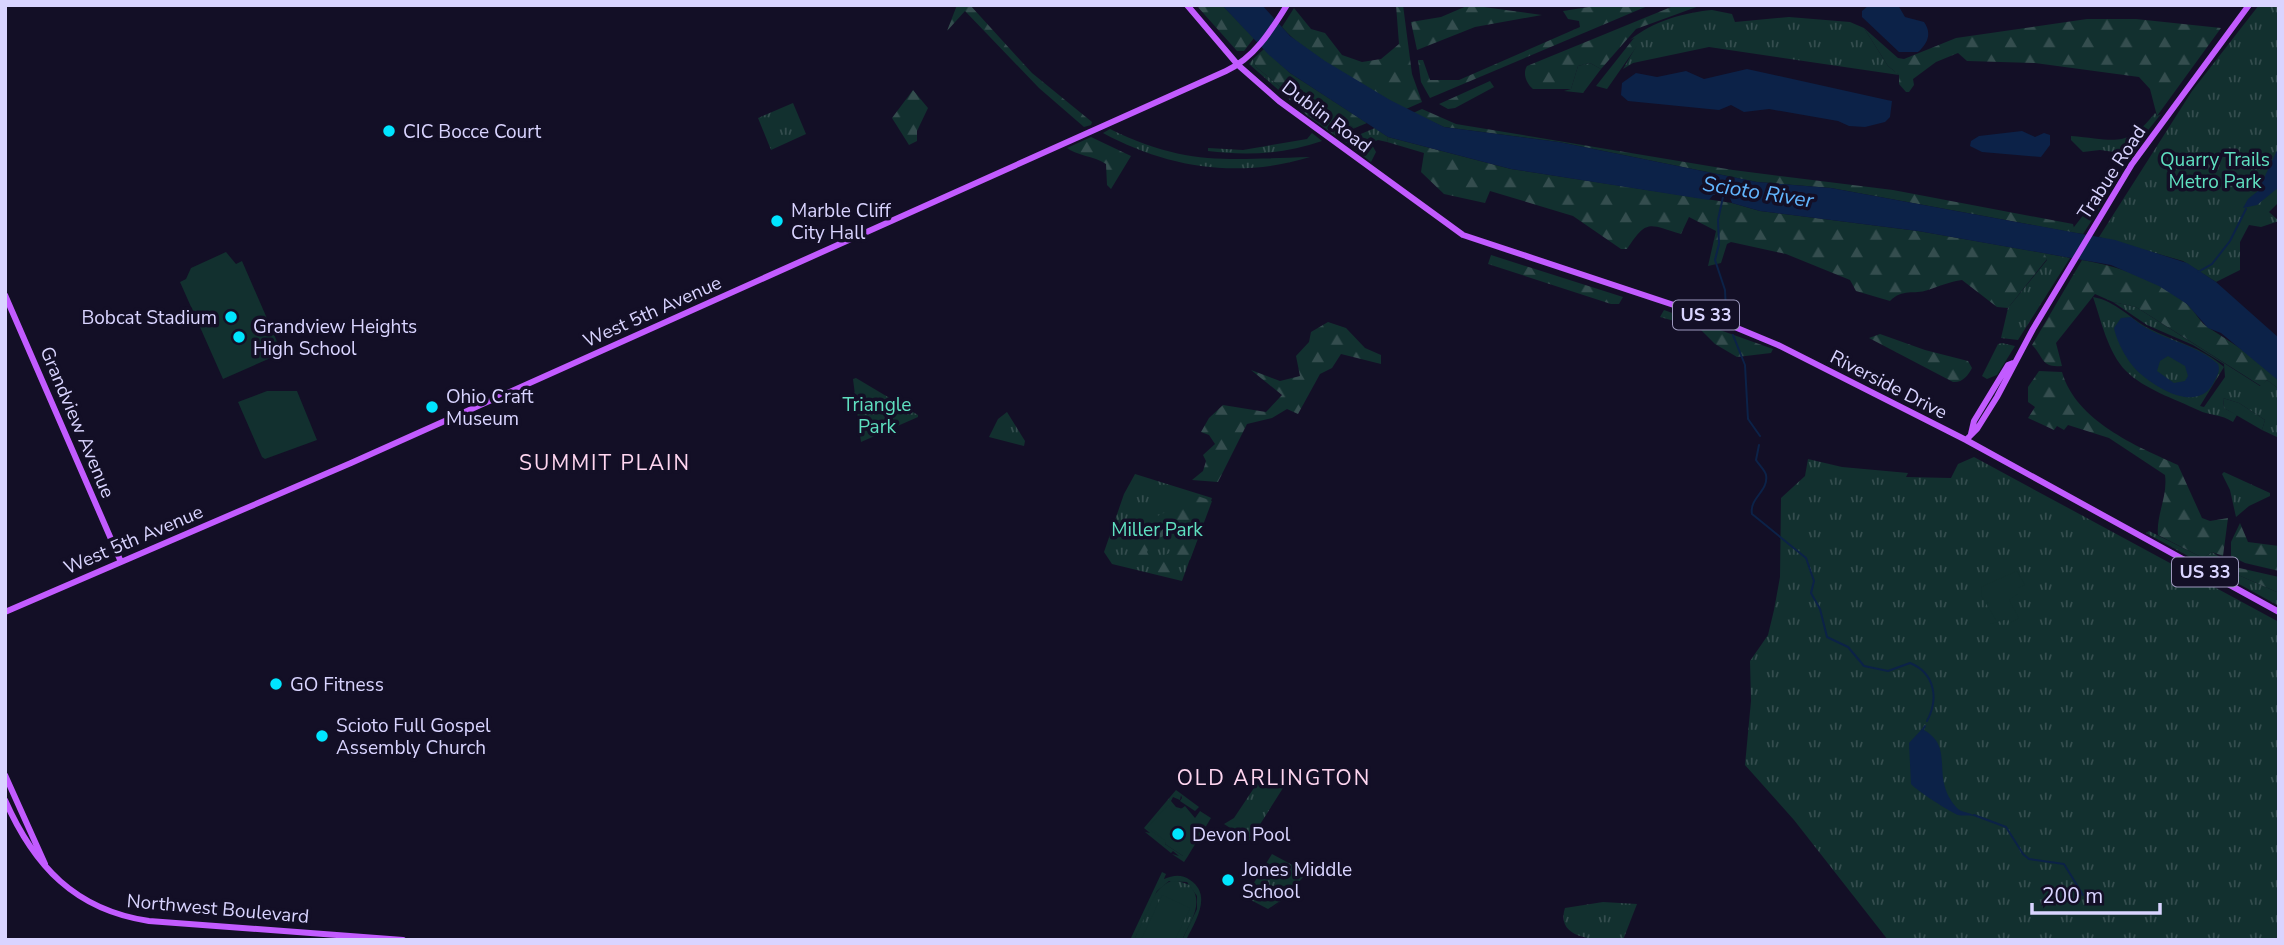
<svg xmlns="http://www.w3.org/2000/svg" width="2284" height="945" viewBox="0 0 2284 945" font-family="'Nunito Sans',sans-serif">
<defs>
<pattern id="grass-tufts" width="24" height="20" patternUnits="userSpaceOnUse" patternTransform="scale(1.75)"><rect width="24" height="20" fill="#12302f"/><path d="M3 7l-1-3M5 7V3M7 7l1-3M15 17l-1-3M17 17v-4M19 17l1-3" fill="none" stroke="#344d4e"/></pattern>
<pattern id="forest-firs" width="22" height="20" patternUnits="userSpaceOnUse" patternTransform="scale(1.75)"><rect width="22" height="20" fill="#12302f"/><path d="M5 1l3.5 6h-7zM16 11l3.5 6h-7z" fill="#344d4e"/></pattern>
</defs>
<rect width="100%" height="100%" fill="#130f26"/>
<!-- grass -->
<path fill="url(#grass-tufts)" d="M2259,5H2279V202L2269,212L2279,221L2261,227L2249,225L2240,242V270L2216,282L2183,261L2099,237L2192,91Z
M1712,10L1732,14L1735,22L1789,17L1850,22L1864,28L1888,66L1899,75L1709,47L1633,63L1623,69L1637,45L1634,38L1630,40C1653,21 1683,13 1712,10Z
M1253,59L1256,67L1300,103L1326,104L1334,115L1355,128L1336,136L1308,116L1249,64Z
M1590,63L1601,69L1583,93L1564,91L1571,89L1578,66Z
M793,103L806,134L771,150L758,118Z
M2155,113L2157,116L2161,114L2129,154L2100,150L2083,152L2071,140V136C2114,139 2126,150 2155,113Z
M1375,128L1388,137L1387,142L1378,140L1371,143L1376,152L1371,162L1344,141Z
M1110,129C1187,167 1230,159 1310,157C1238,179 1168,168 1103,133Z
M1312,133L1322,141C1285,154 1247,156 1208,151V148L1243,150L1307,139Z
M2108,184L2101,206L2083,234L2070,232Z
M2044,253L2070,258L2018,340L2001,338L2008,308L2047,260Z
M2093,297C2116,301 2130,319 2150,329C2175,342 2202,347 2224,367L2200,406L2204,407L2225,377L2224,364L2193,345L2147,325L2113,302L2136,307L2260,386L2267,380L2279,389V438L2262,430L2265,420L2239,403L2223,398L2224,408L2237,415L2233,422C2221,414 2210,416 2198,410C2175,399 2144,389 2126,371C2108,353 2101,320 2093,297Z
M2002,343L2015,346L1997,375L1987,379L1982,376L1998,344Z
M856,378L918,415V417L861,442L853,379Z
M1007,412L1025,441L1024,446L989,437L998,419Z
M1974,457L2279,622L2278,940H1888L1794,820L1745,765L1751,701L1750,661L1768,635L1774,610L1780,577L1781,498L1805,476L1808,459L1842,467L1908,473L1906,477L1951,478L1958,464Z
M2224,472L2270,493V496L2249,506L2236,517L2230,490L2222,474Z
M1135,474L1212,498L1182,581L1112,564L1104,552L1124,494Z
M2149,531L2203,558L2212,552L2235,567L2236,574L2279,593V606L2146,533Z
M1264,773L1283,788L1252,837L1254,843L1248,839L1250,837L1246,838L1224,824L1234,818Z
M1176,790L1199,807L1195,811L1180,801L1182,798L1181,795L1180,800L1173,797L1171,801L1176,807L1183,809L1165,844L1183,856H1188L1184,862L1172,854L1179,856L1173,851L1171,853L1145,832L1150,833L1144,828Z
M1272,854L1307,873L1286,896L1307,876L1271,910L1283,899L1268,909L1245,897Z
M1175,880L1190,885C1205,903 1190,922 1182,940H1134C1143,920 1152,884 1175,880Z
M1603,902L1637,904L1623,940C1604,940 1554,942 1565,908Z"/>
<!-- forest -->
<path fill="url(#forest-firs)" d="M957,5H970L1032,73L1092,122L1091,125L1084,127L1039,88L965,11L947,31Z
M1196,5H1222L1254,38L1244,51H1237Z
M1396,5H1403L1412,74L1422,102L1406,109C1372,91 1306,56 1282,27L1294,8L1311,29L1325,33L1342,55L1362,62L1381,59L1399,44Z
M1469,5L1542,15L1475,27L1417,50L1411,22L1441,17Z
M1601,5H1650L1430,98L1421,82L1418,60H1423L1430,80H1459L1580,27L1579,21L1568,19L1563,11Z
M1676,5H1702L1636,29L1601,69L1590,63L1578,66L1571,89H1533C1527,84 1522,74 1527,66Z
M2087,19H2136L2221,28L2157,116L2150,89L2139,77L2035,63L1967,61L1958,53L1936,62L1913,79L1914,85L1909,92H1906L1899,84V75L1888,66L1864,28L1898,58L1904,59L1956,38Z
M1634,38L1638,41L1637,46L1607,89L1596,86Z
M1264,49L1290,73L1367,123L1355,128L1333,115L1326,104L1300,103L1256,67L1253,59Z
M1490,81L1494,87L1455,108L1448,109L1439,104Z
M913,90L928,108L917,131V141L909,145L892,118Z
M1422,109L1456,124L1733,170L1893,190L2073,224L2074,228L2070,232L1831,188L1757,182L1559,142L1444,127L1413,113Z
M1091,137L1131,156L1111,189L1107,185L1106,164C1094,156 1075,155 1067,148Z
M1388,137L1511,169L1732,203L1760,211L1918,231L2044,253L2047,259L2008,308L1997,307L1962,280C1949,282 1940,286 1928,290C1913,295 1903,288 1890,301L1856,291L1850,280L1786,254L1731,242L1727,244L1721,263L1708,266L1716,231L1689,217L1681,234C1648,224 1647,219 1627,249H1621L1573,216L1490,191L1485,203L1444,194L1421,172L1424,153L1387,142Z
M1491,255L1623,297L1619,304H1611L1488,264Z
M2082,260C2118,266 2159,280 2187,304C2195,311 2200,323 2209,328C2234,344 2258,359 2279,381V389L2267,380L2261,386L2136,307L2113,302L2095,294L2056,343L2062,366C2041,368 2044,357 2032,345Z
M1664,310L1773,349L1771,353L1737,357L1715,344L1699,328L1660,317Z
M1328,322L1346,328L1365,348L1381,355V364L1341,354L1332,368L1320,374L1298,414L1287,409L1272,418L1247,424L1218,482L1192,480L1203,471L1206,461L1203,455L1215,444L1209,435L1201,432L1209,418L1223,405L1266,412L1282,395L1251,370L1280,381L1300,376L1296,356L1309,342L1311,332Z
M1880,334L1925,350L1968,361L1972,368C1968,376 1962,383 1953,382L1869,338Z
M2039,371L2062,372C2076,421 2136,446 2178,465L2202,518L2210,521L2228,518L2223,556L2212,552L2203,558L2158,535C2156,515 2168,496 2165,475L2109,438L2068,425L2064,430L2057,426L2054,430L2028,418L2035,407L2028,402V387Z
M2223,398L2239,403L2265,420L2262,430L2224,408Z
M1180,490L1212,501L1190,560L1179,559L1168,576L1160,575L1155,568L1157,560L1183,545L1180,537L1171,541L1163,536L1150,545L1147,552L1151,560L1144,565L1130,558L1136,553L1133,540L1152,524L1153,518L1168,511Z
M2240,523L2248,542L2279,546V571L2245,563L2231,556V542Z
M2235,567L2279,577V593L2236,574Z"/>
<!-- pitch -->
<path fill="#12302f" d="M226,252L236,264L242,261L282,353L223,379L180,282L186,279L191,268Z
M267,391H297L317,440L265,459L262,457L238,402Z
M2017,571L2025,585L2018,588V594L2009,600L2019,618L2010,623L2008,619L1990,624V620H1996L1982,597L1981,587Z
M1168,805L1178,811L1185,806L1195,818L1200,811L1211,818L1188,856H1183L1165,844L1166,841L1147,828Z
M1162,872L1166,874L1164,879C1173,875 1182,874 1190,880C1213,895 1195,922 1186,940H1182L1197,909V896L1187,882L1169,881L1157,891L1134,940H1130Z
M1162,895L1190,908L1175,940H1141Z"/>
<!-- water -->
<path fill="#0c2248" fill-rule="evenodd" d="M1222,5H1262L1290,36L1325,61L1390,100L1444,127L1559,142L1757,182L1831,188L2115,240L2187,263L2216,282L2279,338V381L2221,333L2208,328L2187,304L2159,286L2111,265L1918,231L1760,211L1732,203L1729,195H1713L1709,200L1511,169L1388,137L1290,73L1269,55Z
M1869,5H1898L1905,17L1924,22C1932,33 1928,43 1918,52H1899L1862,17V11Z
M1747,69L1887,100L1892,101L1890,117L1885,122L1865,127L1849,126L1838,121L1769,109L1744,112L1731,105L1719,110L1628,101L1621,95L1622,83L1636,73L1657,77L1686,71L1704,79Z
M2022,131L2035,137L2044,133L2050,135V145L2041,157L1982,152L1970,146L1971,141L1979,136Z
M2279,146V187L2257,205L2243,208L2248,199L2258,191Z
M2131,317C2156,340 2192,341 2218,364C2221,372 2216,377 2213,384C2197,411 2161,391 2142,375C2129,365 2117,343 2114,328L2121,318ZM2168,356L2185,366L2188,376L2185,381L2174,383L2157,371L2160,361Z
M1922,729C1957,747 1929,776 1956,807C1961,813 1970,812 1975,816C1969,815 1962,816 1958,815C1950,812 1916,790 1911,784L1909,743Z"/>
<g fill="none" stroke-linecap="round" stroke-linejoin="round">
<!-- stream -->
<path stroke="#0c2248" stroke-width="2" d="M1723,197L1718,220L1719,244L1715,260L1725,290L1726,312
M2198,272L2212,264L2230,241L2246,209
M1733,335L1745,365L1748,419L1760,436
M1759,445L1756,460C1759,465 1765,470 1766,475C1769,491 1749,498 1752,514L1806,558L1814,581L1811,593L1820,609L1827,637L1848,647L1864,666L1888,671L1910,663C1935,673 1939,699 1927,721
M1922,731L1925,726
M1974,815L2006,827L2023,854L2029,859L2064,864L2083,895"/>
<!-- major -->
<path stroke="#c25bff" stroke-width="6" d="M1187,5L1238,65L1279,101L1463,235L1713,318L1778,345L1966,440L2279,612
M5,295L121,562
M1971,434L1974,421L2008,365L2013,363
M1966,440L1977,429L1997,397L2033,329L2132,164L2249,5
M5,612L351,463L1226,71C1254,58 1271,31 1287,5
M5,775L45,864
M5,800C34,866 75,910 149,921L403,940"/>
</g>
<!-- markers -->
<g fill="#00e5ff" stroke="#130f26" stroke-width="2.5">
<circle cx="389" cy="131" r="7"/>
<circle cx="777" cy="221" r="7"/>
<circle cx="231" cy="317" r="7"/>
<circle cx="239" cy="337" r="7"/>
<circle cx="432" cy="407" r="7"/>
<circle cx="276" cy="684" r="7"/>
<circle cx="322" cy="736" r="7"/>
<circle cx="1178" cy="834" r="7"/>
<circle cx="1228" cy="880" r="7"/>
</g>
<g text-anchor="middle" stroke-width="7" stroke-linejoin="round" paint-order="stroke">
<!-- shield labels -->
<g fill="#130f26" stroke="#9e99be" stroke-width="2">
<rect x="1673" y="300.5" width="66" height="29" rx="5"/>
<rect x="2172" y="557.5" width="66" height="29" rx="5"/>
</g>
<g font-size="18" font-weight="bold" fill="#d9d4ff">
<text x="1706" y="321">US 33</text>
<text x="2205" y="578">US 33</text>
</g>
<!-- street labels -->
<g font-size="19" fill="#d9d4ff" stroke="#130f26">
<text transform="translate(1327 116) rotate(37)" y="7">Dublin Road</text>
<text transform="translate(2111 172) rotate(-57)" y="7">Trabue Road</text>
<text transform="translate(652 311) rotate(-24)" y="7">West 5th Avenue</text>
<text transform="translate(1889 384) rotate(27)" y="7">Riverside Drive</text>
<text transform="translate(78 422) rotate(67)" y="7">Grandview Avenue</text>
<text transform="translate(133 539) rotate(-23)" y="7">West 5th Avenue</text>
<text transform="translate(218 908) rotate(5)" y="7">Northwest Boulevard</text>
</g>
<!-- poi labels -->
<g font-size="19" fill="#d9d4ff" stroke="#130f26" text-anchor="start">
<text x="403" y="138">CIC Bocce Court</text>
<text x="791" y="217">Marble Cliff<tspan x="791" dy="22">City Hall</tspan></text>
<text x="217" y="324" text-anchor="end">Bobcat Stadium</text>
<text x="253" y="333">Grandview Heights<tspan x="253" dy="22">High School</tspan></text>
<text x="446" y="403">Ohio Craft<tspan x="446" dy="22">Museum</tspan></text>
<text x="290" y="691">GO Fitness</text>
<text x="336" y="732">Scioto Full Gospel<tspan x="336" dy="22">Assembly Church</tspan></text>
<text x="1192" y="841">Devon Pool</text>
<text x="1242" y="876">Jones Middle<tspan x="1242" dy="22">School</tspan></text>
</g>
<!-- park labels -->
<g font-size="19" fill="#5fe0c0" stroke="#130f26">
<text x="2215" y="166">Quarry Trails<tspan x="2215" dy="22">Metro Park</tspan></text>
<text x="877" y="411">Triangle<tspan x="877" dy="22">Park</tspan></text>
<text x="1157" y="536">Miller Park</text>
</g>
<!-- water labels -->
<g font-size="21" font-style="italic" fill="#62b6ff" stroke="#130f26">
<text transform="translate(1758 192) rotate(9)" y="7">Scioto River</text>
</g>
<!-- neighbourhood labels -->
<g font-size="21" letter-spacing="2" fill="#ffd6f0" stroke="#130f26">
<text x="605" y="470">SUMMIT PLAIN</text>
<text x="1274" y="785">OLD ARLINGTON</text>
</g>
</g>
<!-- border -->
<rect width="2284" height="945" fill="none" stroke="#d9d4ff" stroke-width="14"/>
<!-- scale -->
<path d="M2032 903v10h128v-10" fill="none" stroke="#d9d4ff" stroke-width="3.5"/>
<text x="2042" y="903" font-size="21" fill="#d9d4ff" stroke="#130f26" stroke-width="5" paint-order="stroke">200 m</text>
</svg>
